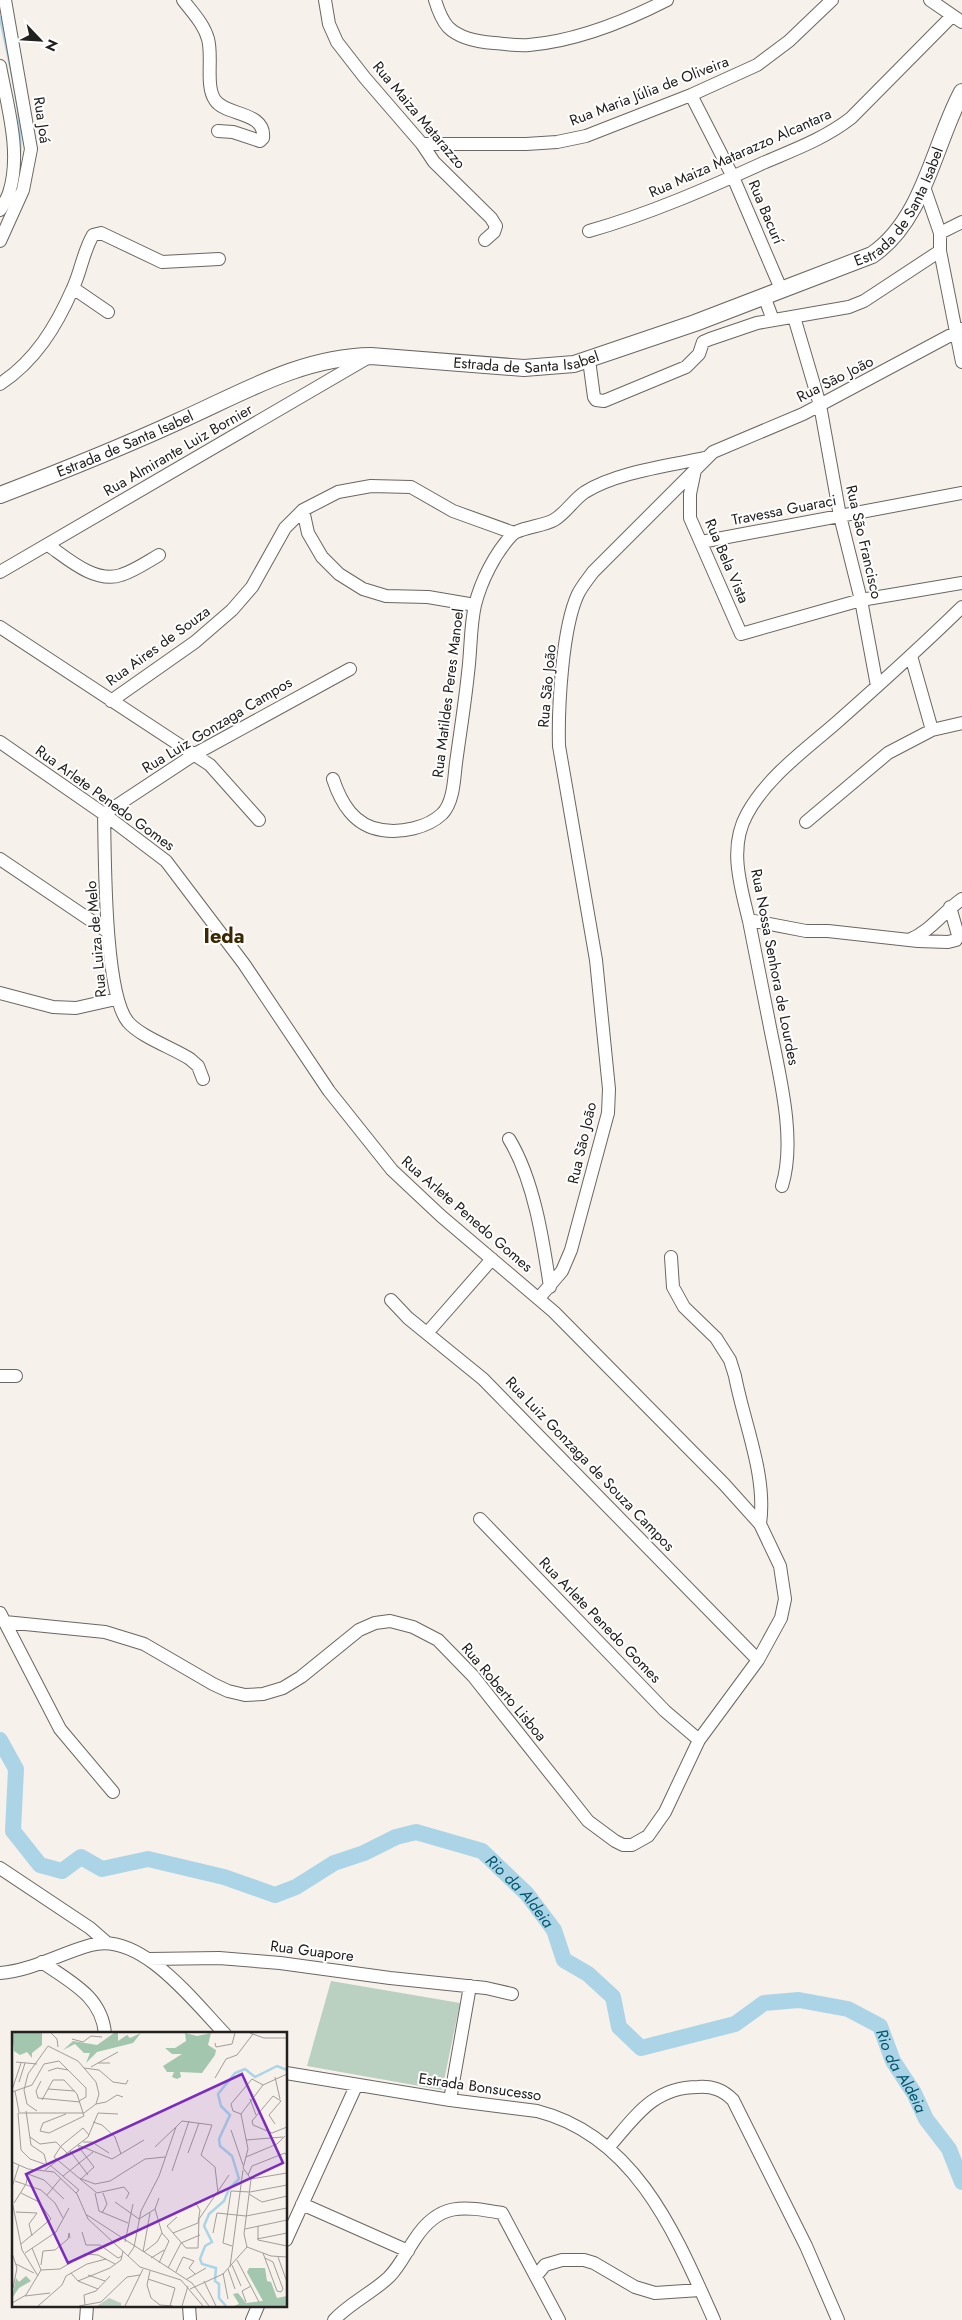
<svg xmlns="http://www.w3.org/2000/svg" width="962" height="2320" viewBox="0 0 962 2320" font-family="Jost,sans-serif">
<rect width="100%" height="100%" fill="#f7f1ec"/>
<!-- green -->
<path fill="#bad0c1" d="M331,1981L460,2003L442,2090L307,2066Z"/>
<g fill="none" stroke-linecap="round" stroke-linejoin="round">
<!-- stream -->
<path stroke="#abd5e6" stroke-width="2.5" d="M0,17C8,60 23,112 20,156"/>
<!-- river -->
<path stroke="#abd5e6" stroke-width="16" id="s1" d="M0,1740L16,1769L13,1831L40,1865L62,1871L81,1857L102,1869L148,1859L224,1877L275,1895L296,1887L334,1863L364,1853L396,1837L416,1832L482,1851L527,1894L554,1930L564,1960L588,1974L613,1997L619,2027L641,2048L735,2024L764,2003L799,2000L848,2009L880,2026L893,2061L914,2093L926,2119L949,2149L962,2182"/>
<!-- minor casing -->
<g stroke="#6b6662" stroke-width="14">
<path id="minor" d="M183,0C192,12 204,24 208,39C213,56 205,86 215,100C225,116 266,111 263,138L260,141L233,132L218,131
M325,0L329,24L337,42L365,78L422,144L434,162L491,218L496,226L494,232L485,240
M435,0C438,10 441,19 448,27C460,39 479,42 494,43C506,44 518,46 529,45C577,41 624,22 667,0
M930,0L962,22
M0,66C7,105 22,153 9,193C7,199 3,205 0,210
M691,95L733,177L781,289
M422,144H526L557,142L586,136L691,95L757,65L789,41L832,0
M923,184L940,233V251L962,362
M589,231C649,214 706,189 763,163C793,150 824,139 851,118L952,16
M940,233L962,222
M0,241L23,190L31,149L5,0
M73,288L108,312
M764,296L773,320
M794,317L820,405L840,516L861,600L877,686
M589,360L594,397L596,400L604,401L686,367L699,354L703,342L710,339L757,323L849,307L864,301L940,251
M0,384C35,361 56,327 73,288C81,271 83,252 93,235L101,233L162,262L219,259
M695,470L690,494V518L741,634L861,600L962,583
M303,510L308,533L322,557L339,574L363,589L386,596L428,597L475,605
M701,542L962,493
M48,545C67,558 95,584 121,575C134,571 147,562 159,555
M0,572L369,357
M0,627L210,765L259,820
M911,656L932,730
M111,701L195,642L232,610L252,587L285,528L303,510L338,492L371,486L411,487L453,511L514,533
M0,742L104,814L166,861L244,964L329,1091L392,1170L441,1216L554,1312L724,1484L760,1524L780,1566L785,1599L781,1618L758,1660L699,1740L665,1812L648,1836L632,1845H623L615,1841L588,1821L473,1676L438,1640L413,1627L390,1621L375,1623L359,1630L301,1677L283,1688L263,1694L245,1695L228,1691L213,1684L144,1644L105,1632L5,1622
M333,779C341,803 354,826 382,830C401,833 427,828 442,814C454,802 454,778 456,763C460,733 465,703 468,673C471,651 470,627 475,605C481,581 495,553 512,535C518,528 544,526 554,520C566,513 573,500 585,492C617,472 668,466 704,458
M806,822L888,753L932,730L962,723
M0,859L108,932
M749,920L806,931H828L918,941L948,942L956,940L958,935L950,907
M909,940C931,931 943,912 962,899
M0,993L53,1007L76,1008L116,999
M203,1079L198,1066L190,1059C173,1048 141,1037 128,1022C104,993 105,856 104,814L195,754L350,669
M509,1139C534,1180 543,1240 550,1287
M782,1186C797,1138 778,1070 769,1022C762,988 756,955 749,921C741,887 728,848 747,814C767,777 805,750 836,723C879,685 921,647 962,607
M671,1257L673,1287L684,1307L716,1338L730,1360L735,1376C744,1424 767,1475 760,1524
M539,1298L562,1271L571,1250L608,1113L609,1089L596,960L559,746C558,708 562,628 578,594C582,586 588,579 593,572L713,452L803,414L962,329
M391,1300L408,1318L483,1379L758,1660
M428,1332L492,1259
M0,1376H16
M480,1519L665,1711L699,1740
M0,1613L60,1729L113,1792
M0,1868L90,1928L106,1942
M149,1959L219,1958L280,1963L390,1978L486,1988L512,1994
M42,1962C70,1982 102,1996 105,2034
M0,1973C31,1971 61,1953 91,1945C141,1931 194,2002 225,2034
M286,2073L450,2100L537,2111C636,2136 676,2235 714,2320
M450,2100L470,1986
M608,2148C635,2117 653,2087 698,2087C713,2086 723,2090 733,2100L806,2246L838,2320
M302,2204L408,2251
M286,2240L356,2086
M536,2276L545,2265L562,2260H584L594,2263L635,2287L655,2293L700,2290
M189,2306L190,2320
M86,2320L87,2306
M252,2320L258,2306
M334,2320C350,2303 372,2293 389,2277C400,2266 406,2252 415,2239C439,2202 463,2206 502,2213L559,2320"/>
</g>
<!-- major casing -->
<g stroke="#6b6662" stroke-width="18">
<g id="major">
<path id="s2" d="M0,495C60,472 120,448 179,421C242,393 301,357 371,356L524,368L574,364L695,323L872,255C924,220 934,144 962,92"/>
</g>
</g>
<!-- minor -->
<use href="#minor" stroke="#fff" stroke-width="12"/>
<!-- major -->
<use href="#major" stroke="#fff" stroke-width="16"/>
</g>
<g text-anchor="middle" stroke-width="4" stroke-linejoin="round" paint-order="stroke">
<!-- street labels -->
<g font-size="15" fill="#22201e" stroke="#fff">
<text transform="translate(649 91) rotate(-21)" y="5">Rua Maria Júlia de Oliveira</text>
<text transform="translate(419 115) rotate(50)" y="5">Rua Maiza Matarazzo</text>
<text transform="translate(42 120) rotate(82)" y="5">Rua Joá</text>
<text transform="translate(740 153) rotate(-24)" y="5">Rua Maiza Matarazzo Alcantara</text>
<text dy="5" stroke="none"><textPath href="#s2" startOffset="974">Estrada de Santa Isabel</textPath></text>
<text transform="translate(766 212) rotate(67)" y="5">Rua Bacurí</text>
<text dy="5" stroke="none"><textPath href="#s2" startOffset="554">Estrada de Santa Isabel</textPath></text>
<text transform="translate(835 379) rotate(-27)" y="5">Rua São João</text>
<text dy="5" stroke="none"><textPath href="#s2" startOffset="135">Estrada de Santa Isabel</textPath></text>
<text transform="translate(178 450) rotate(-30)" y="5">Rua Almirante Luiz Bornier</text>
<text transform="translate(784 510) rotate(-11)" y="5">Travessa Guaraci</text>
<text transform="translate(864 542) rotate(77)" y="5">Rua São Francisco</text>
<text transform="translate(727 561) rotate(67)" y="5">Rua Bela Vista</text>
<text transform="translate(158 646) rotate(-36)" y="5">Rua Aires de Souza</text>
<text transform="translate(547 686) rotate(-85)" y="5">Rua São João</text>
<text transform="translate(448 693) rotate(-83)" y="5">Rua Matildes Peres Manoel</text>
<text transform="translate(217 725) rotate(-31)" y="5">Rua Luiz Gonzaga Campos</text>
<text transform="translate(105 798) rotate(36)" y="5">Rua Arlete Penedo Gomes</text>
<text transform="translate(96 939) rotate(-95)" y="5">Rua Luiza de Melo</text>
<text transform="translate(775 967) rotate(79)" y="5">Rua Nossa Senhora de Lourdes</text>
<text transform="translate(582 1143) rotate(-77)" y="5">Rua São João</text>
<text transform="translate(467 1214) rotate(41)" y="5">Rua Arlete Penedo Gomes</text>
<text transform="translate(590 1464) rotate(46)" y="5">Rua Luiz Gonzaga de Souza Campos</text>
<text transform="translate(600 1620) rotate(46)" y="5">Rua Arlete Penedo Gomes</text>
<text transform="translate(504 1692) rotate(50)" y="5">Rua Roberto Lisboa</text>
<text transform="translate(312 1951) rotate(7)" y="5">Rua Guapore</text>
<text transform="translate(480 2087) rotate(8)" y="5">Estrada Bonsucesso</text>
</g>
<!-- water labels -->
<g font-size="16" font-style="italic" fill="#00556d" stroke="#fff">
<text dy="6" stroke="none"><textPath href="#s1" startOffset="668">Rio da Aldeia</textPath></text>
<text dy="6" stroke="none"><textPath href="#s1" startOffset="1178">Rio da Aldeia</textPath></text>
</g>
<!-- district labels -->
<g font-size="20" font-weight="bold" fill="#3b2700" stroke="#fff">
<text x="224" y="943">Ieda</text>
</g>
</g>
<!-- overview -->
<g transform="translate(12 2032)">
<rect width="275" height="275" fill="#f7f1ec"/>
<path d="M97,266L109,271V274H85Z" fill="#bad0c1"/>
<path d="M0,1H30V13L20,21V26L15,20L8,23L2,19ZM102,1H106V9L115,3L118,6L129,1L121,11L85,20L74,31L78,21H72L63,12L51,18L61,9L85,13ZM173,1L185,4L199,1L196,13L204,18L203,23L190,41L168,40L169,45L165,47L160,45L162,40H155L151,34L170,22H160L153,16H163L174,9ZM237,236H253L255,249L259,250L265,266L275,264V274H222L227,272L221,262L226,261L234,271L251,269L235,240ZM14,244L19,249L7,256L0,266L4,246L7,250Z" fill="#a3c6ae"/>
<path fill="none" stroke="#abd5e6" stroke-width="2.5" d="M214,274L207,266V252L203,249L204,236L190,232L188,227L193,214L200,210L192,194L197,182L212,169L217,157L227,147L220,124L208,114L207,107L218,83L209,74L206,62L223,41L233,37L243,45L265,34L275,38"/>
<path fill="none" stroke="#a29d9a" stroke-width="1" d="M39,1L45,7L46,15M238,1L252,6H275L274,1M60,7L71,10L79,4L90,5M203,11L204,15L220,12L223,1M4,30L25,32M86,31L106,20M79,35L86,31H98M72,36L87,38L101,50L114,52L116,48M36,39L45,36L56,38M263,45L268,67M203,46L214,27L225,23L241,2M29,49L24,59L26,66L68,70M7,50L13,31M36,57L63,59M0,58L9,31M3,59L7,80M0,60L20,53L32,32L47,29L74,56V65L67,69M238,67L244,83M30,68L41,48H52L65,62L72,84L37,101L28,99L31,91L54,82M84,72L94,70L105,63L111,65M14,79L19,113L32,122L35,133M25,79L15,72L12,58L16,42L36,14M229,82L221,79L219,72L240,47L251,53M81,90L90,93L104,106M263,92L257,83L269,69L261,64L240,89L241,93L260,101L275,95M219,98L231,133M77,103L71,96L49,114L42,125L67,146L83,152L98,149L133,127L153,125M18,105L28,112L44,110L55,121M103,105L109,122M234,108L271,105M71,110H80L97,121M66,113L100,127L132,108M66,114L82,135L69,147M143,115L164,95M58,119L76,143M176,121L187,91M234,125L265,112L273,104M0,130L16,137L42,140L65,162L76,187L128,235L169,248L191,274M35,133L18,127L9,118L6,81H72L84,72L87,62L84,50L66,29L36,14M38,133L67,158L64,161M33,138L76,105L86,81L106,82M160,139L177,89M16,142L32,148L52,167M236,143L240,134L273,121L275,124M51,144L81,120M68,147L85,161L112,155L117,161L114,167M239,147L275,141M3,149L29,158L43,171L51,186M0,155L7,133M9,161L27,170L39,187L9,212M83,161L87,179L116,191M237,162L250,170L275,164M35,163L49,146M0,169L10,218L26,244M103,170L127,187L143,177L147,166M2,171L14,152L16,142M143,177L150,201L157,209L147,231M4,180L25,181M90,181L95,172L91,161M75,183L180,251L197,274M165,185L155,194L174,216H186L187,187L217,143M246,194V208L275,214M233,197L275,188M70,200L74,213H88L106,226L110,224M161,201L186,191L188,178L183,170M201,201L205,181L234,184L275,176M20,204L17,192L25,181M245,207L275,201M113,210L121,172M220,214L211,211L219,159L238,160L275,153M235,215L259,224L275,225M131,220L138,181M132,220L145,210L150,201M0,221L5,236L1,256M13,221L44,200L57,176M251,221L265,259L269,260L271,257L261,230L253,226M116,224L122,215L129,179L147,144L164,95L170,89L200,93L189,123L203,135L206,161M266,225L275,250M139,226L152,218M225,228L247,270M4,232L22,241M29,233L31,219L43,218L56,207L57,201L58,206M220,233L229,254M218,235L231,138M156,236L169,211L188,203M216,237L223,257M29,238L48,237L73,222L86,223L103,232M138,239L135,253L139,266L148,273L161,274M164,240L171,225L182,229L177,236L183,242M59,241L66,249L86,257M211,241L216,267M76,243L93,249M136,247L163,256L158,274M175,247L194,236M66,249L98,236L109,228L111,219M192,249L204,274M178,257L211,242L235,215L232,202L239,147L231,136L236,117L229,82L251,53L275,42M13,264L38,261M234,270L230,259L239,254M0,271L14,263L29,238L20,216M73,273L72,263L84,259L98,244M26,274L50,253L54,244L75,232L94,227M67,274L89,270L115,245L128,243M113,274L131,237M170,274L176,254"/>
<path fill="#7b2cbf" fill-opacity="0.15" stroke="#7b2cbf" stroke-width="2.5" d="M230,42L271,131L56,231L14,142Z"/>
<rect width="275" height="275" fill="none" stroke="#22201e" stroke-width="2.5"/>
</g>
<!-- north arrow -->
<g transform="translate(40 40) rotate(115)" stroke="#ffffff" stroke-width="4" paint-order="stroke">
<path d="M0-4L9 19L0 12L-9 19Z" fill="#22201e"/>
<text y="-8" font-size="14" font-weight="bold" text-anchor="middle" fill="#22201e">N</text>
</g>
</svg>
